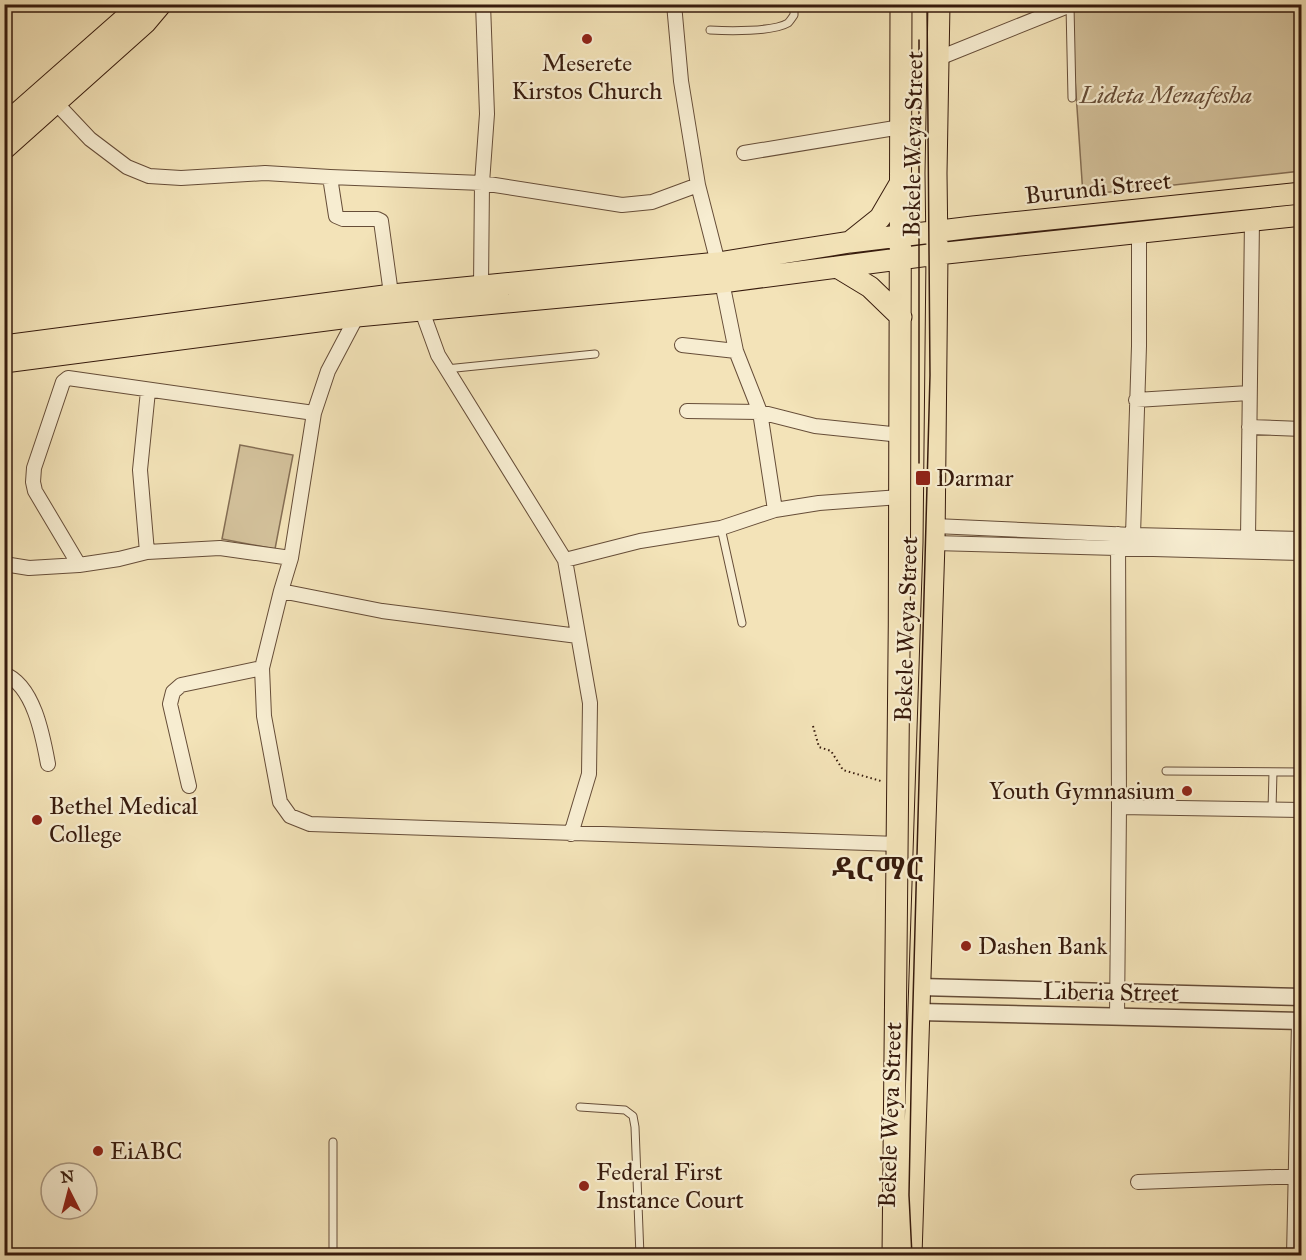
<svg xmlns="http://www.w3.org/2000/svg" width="1306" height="1260" viewBox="0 0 1306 1260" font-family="'IM FELL Great Primer','Noto Serif Ethiopic',serif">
<rect width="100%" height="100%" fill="#f3e3b8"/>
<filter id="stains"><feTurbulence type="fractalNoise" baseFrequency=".00333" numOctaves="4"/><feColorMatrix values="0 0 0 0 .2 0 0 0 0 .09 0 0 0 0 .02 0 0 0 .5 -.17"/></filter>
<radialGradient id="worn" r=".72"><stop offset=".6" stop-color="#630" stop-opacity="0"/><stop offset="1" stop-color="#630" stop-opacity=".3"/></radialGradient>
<!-- green -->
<path fill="#d3c19b" stroke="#856e54" stroke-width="1.5" d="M1073,4L1301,5V171L1083,195L1070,6Z
M240,445L293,455L275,549L222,539Z"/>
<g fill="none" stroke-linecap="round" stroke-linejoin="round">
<!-- service casing -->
<g stroke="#664d38" stroke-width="9">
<path id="service" d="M1070,6L1072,98
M710,30C728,31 773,32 788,23C790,21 792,18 794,15V4
M1300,307L1302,306
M446,369L595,354
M721,528L742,623
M1166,771L1302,772
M1272,809L1273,772
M580,1107L625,1110L633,1116L635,1127L640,1256
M333,1142V1256"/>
</g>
<!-- minor casing -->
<g stroke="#664d38" stroke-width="16">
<path id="minor" d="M674,4L681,81L698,185
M939,58L1073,4
M57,104L90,139L127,167L149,176L181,178L265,173L330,177L482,183L487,114L483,4
M744,153L901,127
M330,177L336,216L343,219H377L381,221L392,301
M722,282L736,351L760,412L775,510
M481,286L482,183L622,205L652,202L698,185L718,263
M356,311L357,316L328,371L314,413L291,558L281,591L262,668L264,716L280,802L290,816L310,824L898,844
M422,311L438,355L565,560L590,703L589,774L571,834
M682,345L736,351
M1136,400L1249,393
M687,411L760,412L815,426L901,435
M1249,427L1302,429
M935,526L1133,535L1302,539
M1118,534L1119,807L1302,810
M1133,535L1139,346V234
M1248,538L1252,220
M934,543L1302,553
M147,552L140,470L148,391
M565,560L640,541L721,528L775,510L819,503L900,497
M4,564L29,568L79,565L119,559L147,552L220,548L291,558
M79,565L35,491L33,482L34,468L63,382L68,378L314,413
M281,591L382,611L578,636
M4,674C34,685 43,737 48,764
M189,786L170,704L173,692L181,685L262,668
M1117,1017L1119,807
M1138,1182L1302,1176
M1294,1256L1299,1021"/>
</g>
<!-- tertiary casing -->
<g stroke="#664d38" stroke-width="19">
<path id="tertiary" d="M920,987L1302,997
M919,1012L1302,1021"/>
</g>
<!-- primary casing -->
<g stroke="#371b0d" stroke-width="23">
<path id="primary" d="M4,125L123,20L138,4
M4,149L145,23L161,4
M850,242L880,218L901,182
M837,267L870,287L901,317
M4,346L392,295L718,263L850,242L973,227L1302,193
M4,362L357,316L722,282L937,254L1302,215
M893,1256C899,838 901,422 901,4
M911,1256L934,543L937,254L936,173L939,4"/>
</g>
<!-- path -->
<path stroke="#371b0d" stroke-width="2" stroke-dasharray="1.5 3" stroke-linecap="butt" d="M813,726L819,747L831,751L843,770L881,781"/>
<!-- service -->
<use href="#service" stroke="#f7edd1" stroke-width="7"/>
<!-- minor -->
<use href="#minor" stroke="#f7edd1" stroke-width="14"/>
<!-- tertiary -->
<use href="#tertiary" stroke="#f7edd1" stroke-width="16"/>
<!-- primary -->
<use href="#primary" stroke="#f3e3b8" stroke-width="21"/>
<!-- tram -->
<path stroke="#371b0d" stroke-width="1.5" d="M919,463V40
M912,1256L909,1195L912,1039L930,375L927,4"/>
</g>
<!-- markers -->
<g fill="#8f2418" stroke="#f7edd1" stroke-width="2">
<circle cx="587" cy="39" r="6"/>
<rect x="915" y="470" width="16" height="16" rx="3"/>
<circle cx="1187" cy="791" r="6"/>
<circle cx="37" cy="820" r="6"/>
<circle cx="966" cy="946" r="6"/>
<circle cx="98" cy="1151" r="6"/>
<circle cx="584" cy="1186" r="6"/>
</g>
<g text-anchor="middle" stroke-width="4.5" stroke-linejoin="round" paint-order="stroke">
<!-- poi labels -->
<g font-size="24" fill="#371b0d" stroke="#f7edd1" text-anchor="start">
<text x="587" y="71" text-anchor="middle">Meserete<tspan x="587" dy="28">Kirstos Church</tspan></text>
<text x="936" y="486">Darmar</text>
<text x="1175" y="799" text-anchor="end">Youth Gymnasium</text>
<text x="49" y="814">Bethel Medical<tspan x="49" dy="28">College</tspan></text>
<text x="978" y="954">Dashen Bank</text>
<text x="110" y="1159">EiABC</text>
<text x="596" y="1180">Federal First<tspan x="596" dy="28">Instance Court</tspan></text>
</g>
<!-- park labels -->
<g font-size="24" font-style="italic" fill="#664d38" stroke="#f7edd1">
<text x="1166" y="103">Lideta Menafesha</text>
</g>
<!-- street labels -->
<g font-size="24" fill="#371b0d" stroke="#f7edd1">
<text transform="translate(913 144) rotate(-89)" y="8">Bekele Weya Street</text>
<text transform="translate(1098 188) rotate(-6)" y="8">Burundi Street</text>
<text transform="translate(906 629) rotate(-88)" y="8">Bekele Weya Street</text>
<text transform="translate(1111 992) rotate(1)" y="8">Liberia Street</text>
<text transform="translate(890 1115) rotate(-88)" y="8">Bekele Weya Street</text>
</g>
<!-- district labels -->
<g font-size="30" font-weight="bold" fill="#371b0d" stroke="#f7edd1">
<text x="878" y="879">ዳርማር</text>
</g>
</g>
<!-- margin -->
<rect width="1306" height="1260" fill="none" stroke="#f3e3b8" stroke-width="24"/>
<rect x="6" y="6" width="1294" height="1248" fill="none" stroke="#371b0d" stroke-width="3"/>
<rect x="12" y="12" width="1282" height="1236" fill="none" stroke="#371b0d" stroke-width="1.5"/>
<!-- north arrow -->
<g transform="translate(69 1191) rotate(354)"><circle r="28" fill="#f7edd1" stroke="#aa9983" stroke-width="1.5"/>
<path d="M0-4.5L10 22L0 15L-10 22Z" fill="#8f2418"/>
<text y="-9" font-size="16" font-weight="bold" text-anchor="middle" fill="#371b0d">N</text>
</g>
<rect width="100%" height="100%" filter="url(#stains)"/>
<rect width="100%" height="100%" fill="url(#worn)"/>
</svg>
